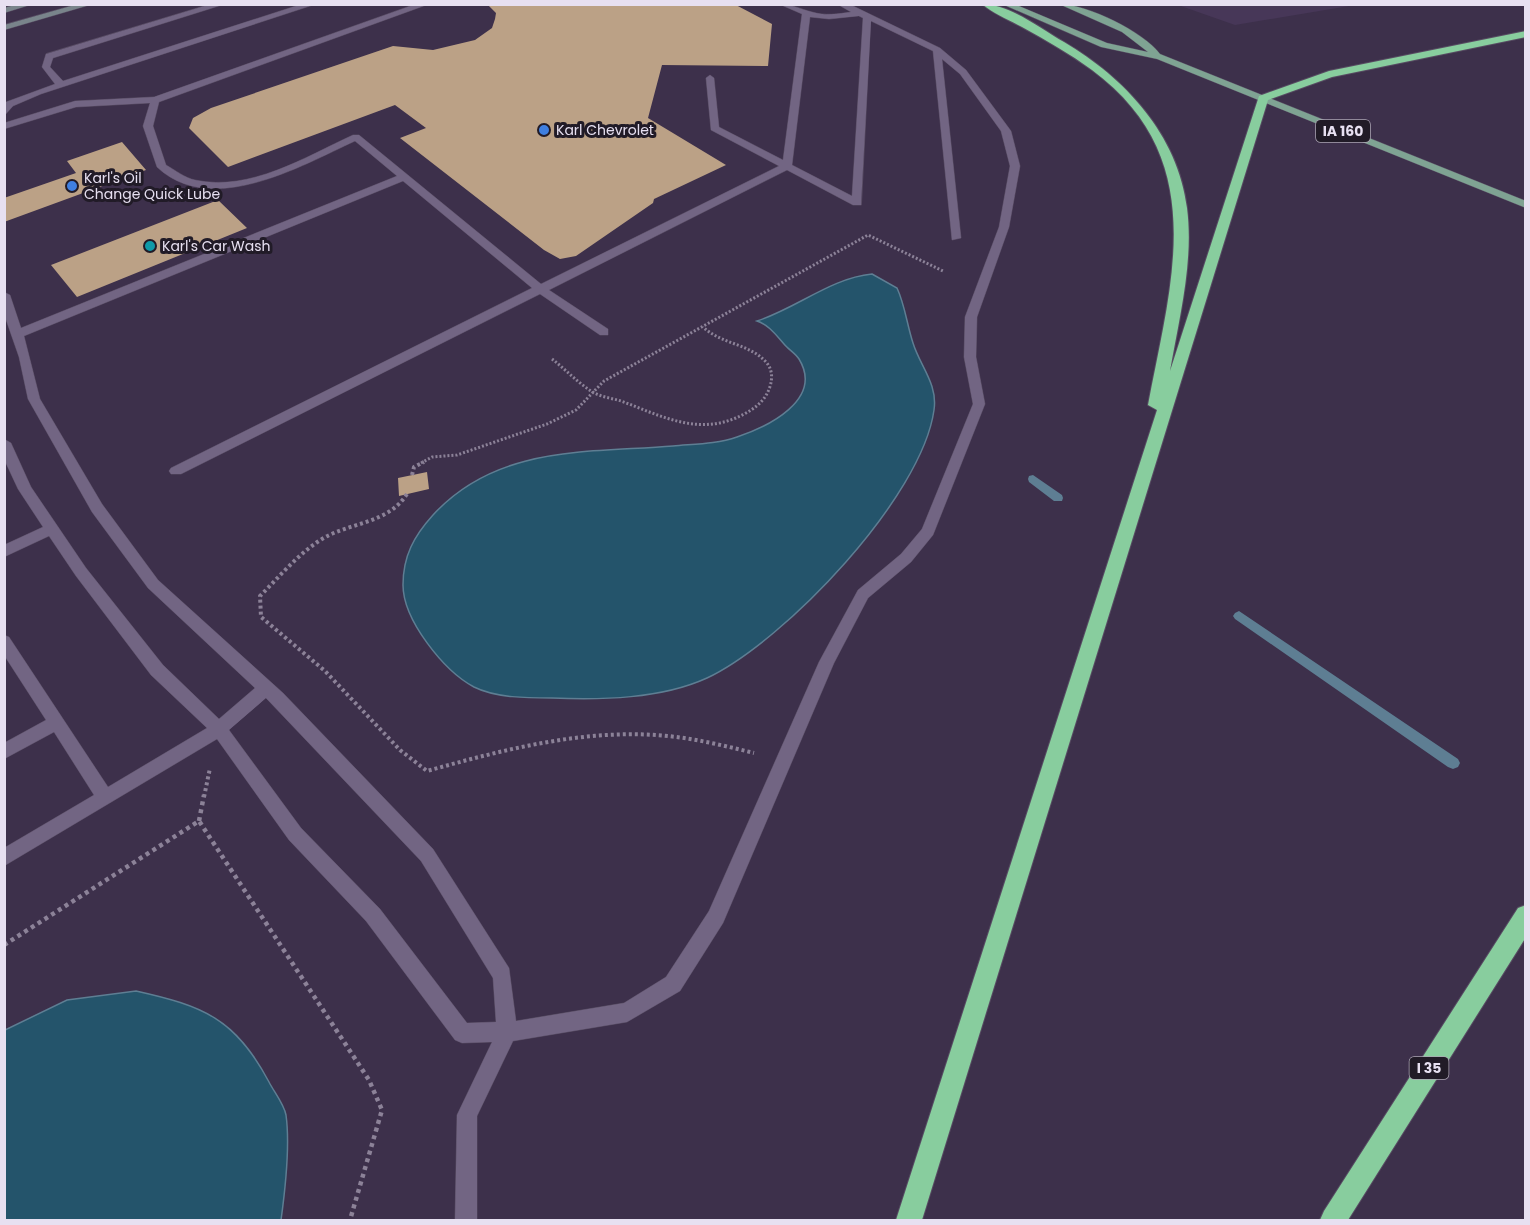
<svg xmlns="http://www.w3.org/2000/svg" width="1530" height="1225" viewBox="0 0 1530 1225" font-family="Poppins,sans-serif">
<rect width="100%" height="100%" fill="#3d304b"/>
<!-- built -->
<path fill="#473758" d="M1178,5H1355L1235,25Z"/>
<!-- water -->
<path fill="#24546b" stroke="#5e7e93" stroke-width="1.5" d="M872,274L897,288C905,305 907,325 913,343C920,366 938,384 934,410C922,497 785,641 707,678C661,699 602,700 552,698C528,698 496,698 474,687C444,671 403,620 403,585C403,556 414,536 433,515C497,445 587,453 673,446C694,444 717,444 737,437C767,427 824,400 799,359C796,354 788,349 784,344C776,335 769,325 757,321C797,308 831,278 872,274Z
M136,991C203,1006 235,1018 269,1082C274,1092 284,1104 286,1115C290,1144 285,1191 281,1220H5V1030L67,1000Z"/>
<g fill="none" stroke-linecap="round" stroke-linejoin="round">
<!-- stream -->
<path fill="#5e7e93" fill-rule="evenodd" d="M1033,475L1062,495L1063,498L1062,501H1054L1029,482L1028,479L1029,476Z
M1239,611L1458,759L1460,763L1458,767L1453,769L1448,767L1235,619L1233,616L1235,613Z"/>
</g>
<!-- building -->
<path fill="#bba186" d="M487,4H734L772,24L768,66L662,65L648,118L726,165L654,199L653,203L576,256L560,259L544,250L400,138L426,128L395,105L228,167L189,128L193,118L211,108L393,46L433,50L475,40L492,28L495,19L496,13Z
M122,142L146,170L4,222V198L76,173L67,161Z
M218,200L247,228L77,297L51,265Z
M427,472L429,489L399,496L398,478Z"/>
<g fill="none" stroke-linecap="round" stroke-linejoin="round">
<!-- service casing -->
<g stroke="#574b62" stroke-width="1">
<path id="service" d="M211,4H225L53,58L50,67L63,81L302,4H316L41,94L13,106L4,116L6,102L55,84L42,67L46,54Z
M416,4H429L159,102L153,126L166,165C175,170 185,178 195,180C250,192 305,157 353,135H359L541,284L779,166L711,130L706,78L710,75L714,78L719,127L783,160L802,14L779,4C792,4 800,9 812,12C825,16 838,14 851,12L837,4H849L940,48L966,70L1011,131L1020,166L1009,227L977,317L976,357L985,404L933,535L911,562L868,598L834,663L723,923L680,991L627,1022L513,1041L477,1116V1220H455L457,1115L492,1042L462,1043L455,1040L366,921L289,840L217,739L4,866V848L94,795L54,732L4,759V743L46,720L4,655V635L9,637L108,787L207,728L151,675L76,576L49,536L4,557V545L43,527L18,489L4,459V439L11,443L31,487L86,568L163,665L219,719L255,688L148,588L92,512L28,399L19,357L4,314V292L10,295L21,328L397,176L355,141C301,166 211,218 157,167L143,126L150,103L76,107L4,129V123L75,101L154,97ZM859,16L863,18L852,196L792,165L810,17L829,19ZM871,21L933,51L952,240L961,238L942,59L960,74L1001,131L1010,166L999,227L965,317L964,357L973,404L922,529L901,554L858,590L819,662L709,911L666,977L624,1003L516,1021L509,968L433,849L283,693L158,580L102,504L40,399L24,336L403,181L532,288L171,468L169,471L171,474H181L540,294L600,335H608V329L549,290L787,170L853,205H861ZM266,698L421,861L493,978L496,1022L467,1023L380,909L301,828L229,730Z"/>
</g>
<!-- secondary casing -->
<g stroke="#574b62" stroke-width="1">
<path id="secondary" d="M18,4H33L4,13V8Z
M78,4H93L4,30V25Z"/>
</g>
<!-- primary casing -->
<g stroke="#574b62" stroke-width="1">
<path id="primary" d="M1002,4H1014L1107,43L1148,52L1122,32L1059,4C1087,4 1144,32 1160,54L1526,201V208L1157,59L1101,47Z"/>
</g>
<!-- motorway casing -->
<g stroke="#574b62" stroke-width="2">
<path id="motorway" d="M982,4C1010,4 1041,29 1064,42C1125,78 1178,135 1187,208C1194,261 1179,319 1170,371L1259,96L1329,71L1526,31V37L1332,77L1268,100L922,1220H896L1157,410L1148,405C1171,282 1212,159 1092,70C1070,54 1046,40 1022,27C1009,20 994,14 982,4Z
M1526,905V937L1348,1220H1320L1324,1211L1518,908Z"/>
</g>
<!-- path-far2 -->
<path stroke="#8c8298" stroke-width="3" stroke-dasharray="2 2" stroke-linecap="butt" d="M552,359C565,369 577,382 591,391C600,397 611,398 621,401C659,415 695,435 736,418C747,413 758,407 765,397C772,386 775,372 766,362C750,344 721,344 703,327
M421,463L432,457L457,455L547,424L576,410L604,381L868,235L943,271"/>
<!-- path-far1 -->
<path stroke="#8c8298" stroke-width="4" stroke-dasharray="3 3" stroke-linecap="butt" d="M412,475L414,467L424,462
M407,494C388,524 350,522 322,539C298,554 280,576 260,596L261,617L325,671L400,750L427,771C506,749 586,728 668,736C697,739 726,746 754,753
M204,797L210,768"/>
<!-- path -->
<path stroke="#8c8298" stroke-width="4.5" stroke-dasharray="4 4" stroke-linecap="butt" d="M199,821L204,795
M4,945L199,821L369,1080L382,1110L350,1220"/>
<!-- service -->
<use href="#service" fill="#726583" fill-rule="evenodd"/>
<!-- secondary -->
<use href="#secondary" fill="#79848b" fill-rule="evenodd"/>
<!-- primary -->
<use href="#primary" fill="#7fa393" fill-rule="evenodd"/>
<!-- motorway -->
<use href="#motorway" fill="#88cd9e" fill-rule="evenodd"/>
</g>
<!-- markers -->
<g fill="#3f7fe0" stroke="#211b27" stroke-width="2">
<circle cx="544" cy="130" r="6"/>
<circle cx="72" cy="186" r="6"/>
</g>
<circle fill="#0f9aa8" stroke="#211b27" stroke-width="2" cx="150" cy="246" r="6"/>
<g text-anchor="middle" stroke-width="6" stroke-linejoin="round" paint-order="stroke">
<!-- far-poi labels -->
<g font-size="14" fill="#e7e0f1" stroke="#211b27" text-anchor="start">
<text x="556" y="135">Karl Chevrolet</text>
<text x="84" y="183">Karl's Oil<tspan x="84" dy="16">Change Quick Lube</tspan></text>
<text x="162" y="251">Karl's Car Wash</text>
</g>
<!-- shield labels -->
<g fill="#211b27" stroke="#aca5b4" stroke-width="1.5">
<rect x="1316" y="120" width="54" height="22" rx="4.5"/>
<rect x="1409.5" y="1057" width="39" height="22" rx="4.5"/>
</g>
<g font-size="14" font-weight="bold" fill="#e7e0f1">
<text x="1343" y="136">IA 160</text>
<text x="1429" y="1073">I 35</text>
</g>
</g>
<!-- border -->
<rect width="1530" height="1225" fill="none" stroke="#e7e0f1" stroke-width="12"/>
</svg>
